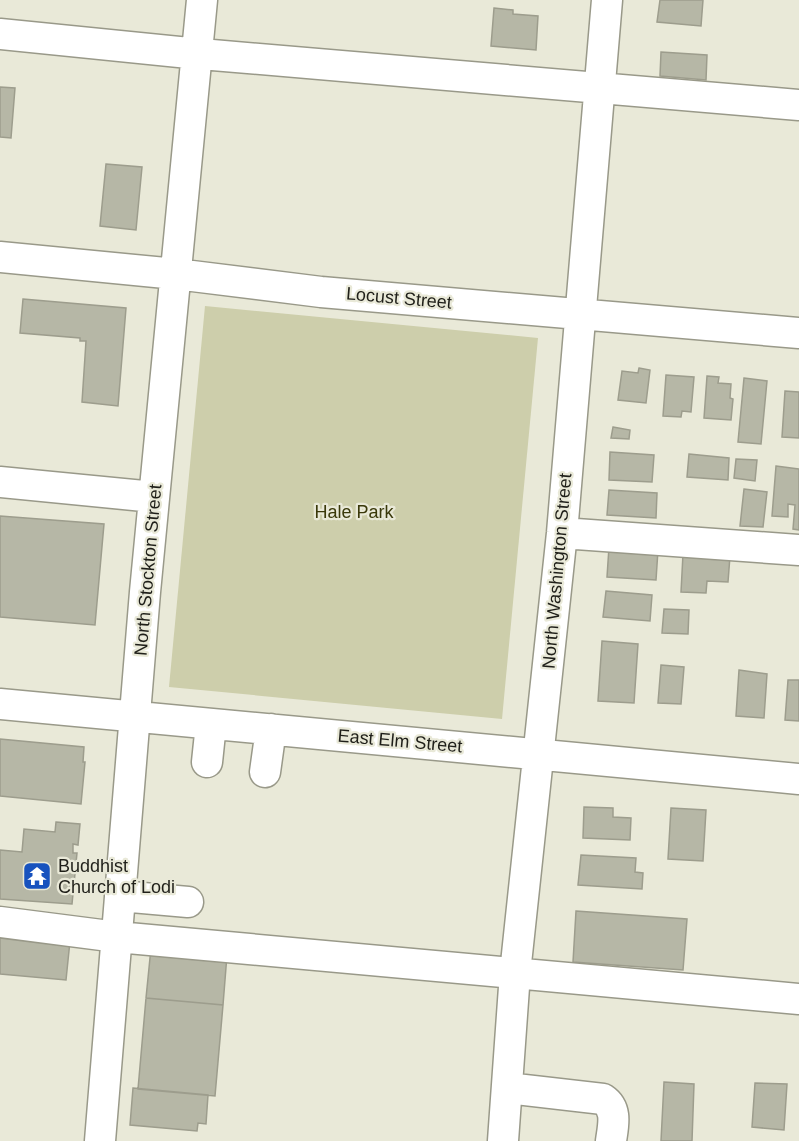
<svg xmlns="http://www.w3.org/2000/svg" width="799" height="1141" viewBox="0 0 799 1141" font-family="Arial,sans-serif">
<rect width="100%" height="100%" fill="#e9e9d8"/>
<!-- green -->
<path fill="#cdceab" d="M205,306L538,338L502,719L169,687Z"/>
<!-- building -->
<path fill="#b6b7a6" stroke="#9d9d8d" stroke-width="1.5" d="M660,0H703L701,26L657,22Z
M494,8L513,10V14L538,16L536,50L491,46Z
M661,52L707,55L706,80L660,76Z
M0,87L15,88L11,138L0,137Z
M106,164L142,167L136,230L100,226Z
M23,299L126,308L118,406L82,402L86,341H80V338L20,333Z
M639,368L650,370L646,403L618,400L622,371L638,373Z
M666,375L694,377L691,412L682,411L681,417L663,416Z
M707,376L719,377L718,383L731,384L730,398L733,399L731,420L704,418Z
M744,378L767,381L761,444L738,442Z
M785,391L799,392V438L782,437Z
M613,427L630,430L629,439L611,438Z
M610,452L654,455L652,482L609,480Z
M689,454L729,458L728,480L687,477Z
M736,459L757,460L755,481L734,478Z
M776,466L799,469V530L793,529L795,505L788,504V517L772,516Z
M744,489L767,492L763,527L740,526Z
M609,490L657,493L656,518L607,515Z
M0,516L104,524L95,625L0,617Z
M609,547L658,550L656,580L607,577Z
M683,554L730,556L728,582L707,581L706,593L681,592Z
M606,591L652,595L650,621L603,617Z
M664,609L689,610L688,634L662,633Z
M602,641L638,644L634,703L598,701Z
M661,665L684,667L681,704L658,703Z
M739,670L767,674L764,718L736,716Z
M788,680H799V721L785,720Z
M0,739L84,747L83,762H85L81,804L0,796Z
M584,807L613,808V817L631,818L630,840L583,838Z
M671,808L706,810L703,861L668,859Z
M56,822L80,824L78,845L73,844V853H77L72,904L0,899V850L22,852L24,829L55,832Z
M581,855L636,858L635,872L643,873L642,889L578,885Z
M576,911L687,919L683,970L573,962Z
M0,934L70,941L66,980L0,974Z
M151,948L227,955L223,1005L146,998Z
M146,998L223,1005L215,1096L138,1089Z
M664,1082L694,1084L692,1141H661Z
M755,1083L787,1084L784,1130L752,1127Z
M133,1088L208,1095L206,1124L198,1123L197,1131L130,1125Z"/>
<g fill="none" stroke-linecap="round" stroke-linejoin="round">
<!-- minor casing -->
<g stroke="#999989" stroke-width="33">
<path id="minor" d="M0,34L189,53L799,105
M0,257L176,274L321,292L799,333
M0,482L154,497
M562,533L799,550
M0,704L799,779
M207,762L211,724
M265,772L271,729
M120,896L188,902
M0,922L117,937L799,999
M507,1088L603,1099C618,1109 613,1126 611,1141
M100,1141L145,592L202,0
M503,1141L515,973L562,533L607,0"/>
</g>
<!-- minor -->
<use href="#minor" stroke="#fff" stroke-width="30"/>
</g>
<!-- icons -->
<defs>
<g id="temple-square" transform="scale(1.5)"><rect x="-9" y="-9" width="18" height="18" rx="4" fill="#1752be" stroke="#e9e9d8"/><path d="M0-6L5-2H3V0L6.5 2.5H4V6H1.5V3h-3V6H-4V2.5H-6.5L-3 0V-2H-5Z" fill="#fff"/></g>
</defs>
<g fill-rule="evenodd">
<use href="#temple-square" x="37" y="876"/>
</g>
<g text-anchor="middle" stroke-width="4.5" stroke-linejoin="round" paint-order="stroke">
<!-- street labels -->
<g font-size="18" fill="#1f1f19" stroke="#e9e9d8">
<text transform="translate(399 298) rotate(5)" y="6">Locust Street</text>
<text transform="translate(148 570) rotate(-85)" y="6">North Stockton Street</text>
<text transform="translate(557 571) rotate(-85)" y="6">North Washington Street</text>
<text transform="translate(400 741) rotate(5)" y="6">East Elm Street</text>
</g>
<!-- park labels -->
<g font-size="18" fill="#3a390a" stroke="#e9e9d8">
<text x="354" y="518">Hale Park</text>
</g>
<!-- poi labels -->
<g font-size="18" fill="#1f1f19" stroke="#e9e9d8" text-anchor="start">
<text x="58" y="872">Buddhist<tspan x="58" dy="21">Church of Lodi</tspan></text>
</g>
</g>
</svg>
